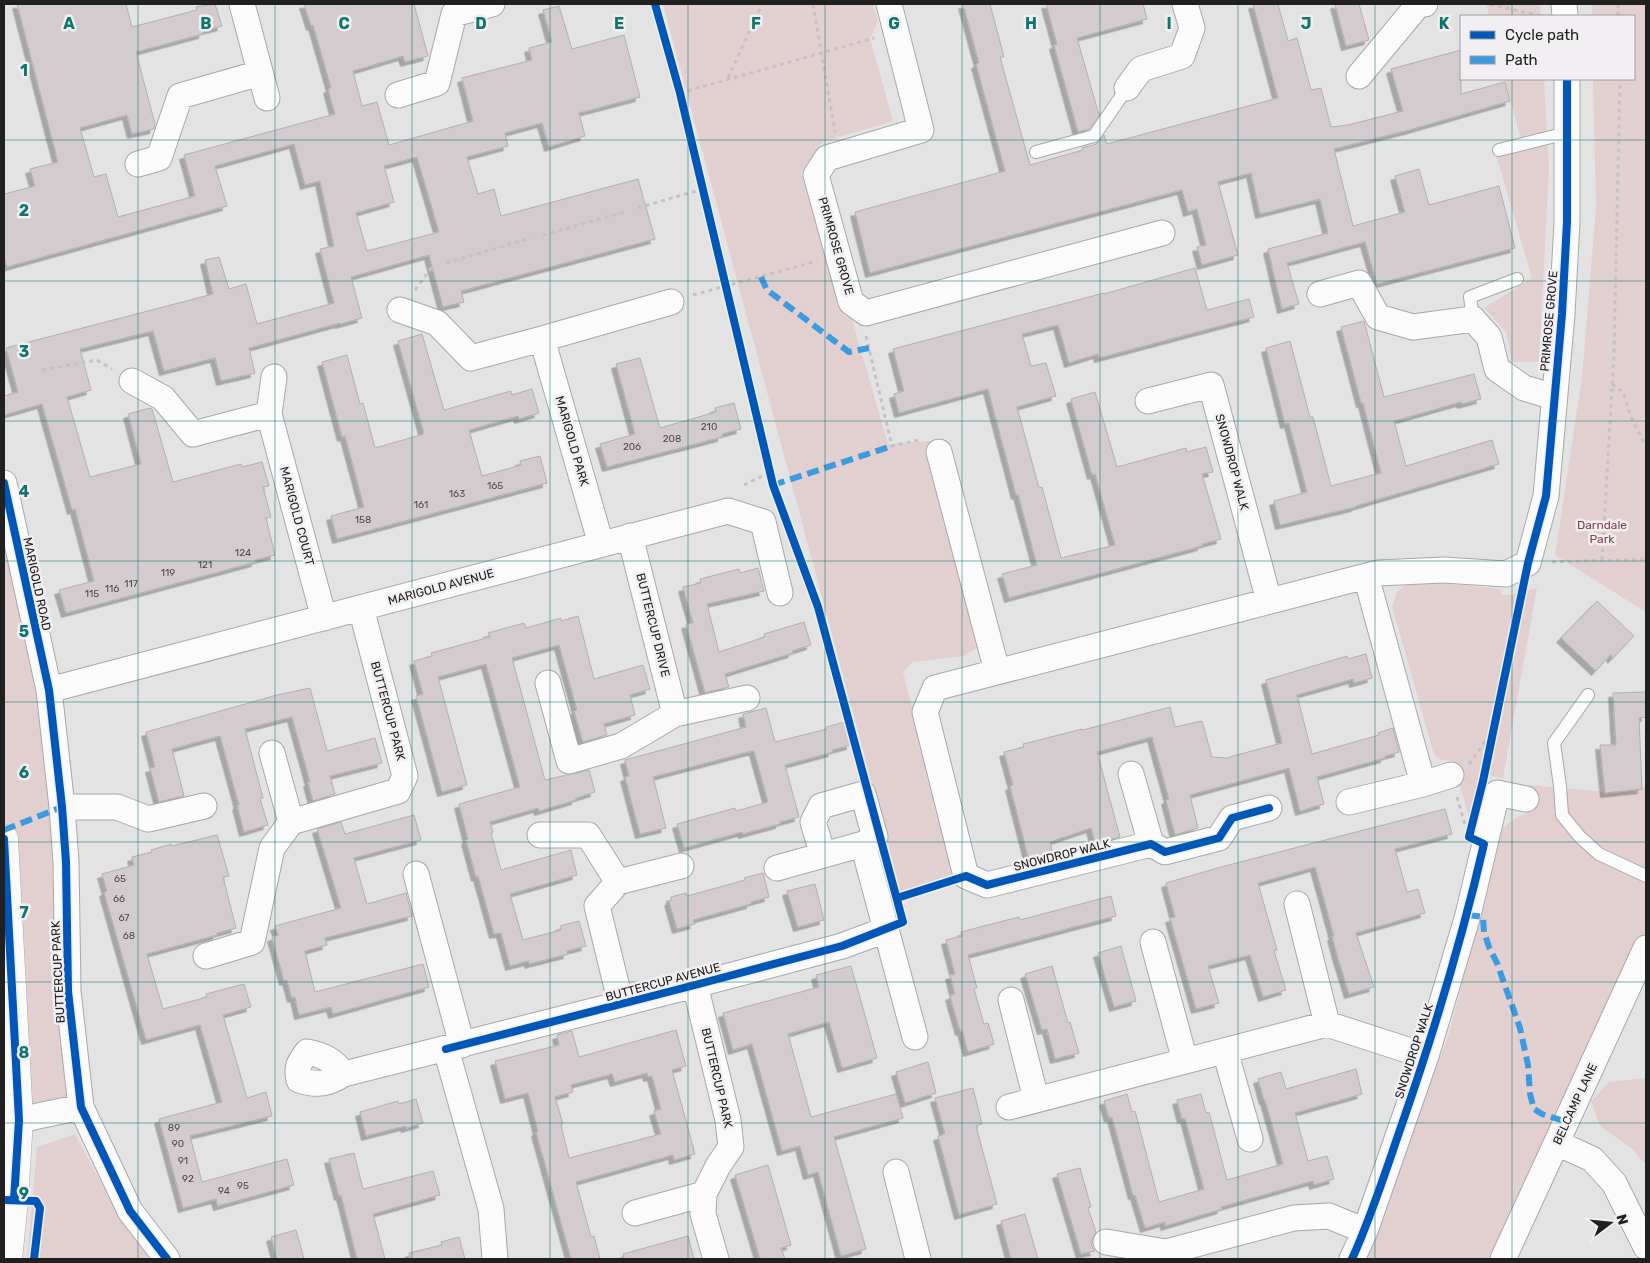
<svg xmlns="http://www.w3.org/2000/svg" width="1650" height="1263" viewBox="0 0 1650 1263" font-family="Rubik,sans-serif">
<defs>
<filter id="shadow"><feDropShadow dx="-4.5" dy="4.5" stdDeviation="0" flood-color="#0004"/></filter>
</defs>
<rect width="100%" height="100%" fill="#e4e3e4"/>
<!-- green -->
<path fill="#e2d0d0" d="M663,4H873L878,22L870,38L893,121L822,142L801,173L844,315L852,319L888,444L933,441L982,625L977,648L964,656L913,662L903,672L955,876L901,892Z
M1486,4H1540L1541,16H1489Z
M1592,4H1646V612L1555,555L1582,377L1596,208L1593,79H1634V16H1592Z
M1505,79H1544L1549,168L1539,362H1512L1506,332L1484,308L1532,278L1495,151L1521,140Z
M4,484L49,690L81,1107L18,1120L4,828Z
M1412,580L1500,589L1502,595H1510L1537,588L1503,778L1483,774L1472,828L1453,761L1442,760L1434,755L1392,606L1397,592Z
M1531,785L1606,792L1646,787V931L1494,1259H1361L1449,1034L1502,828L1517,817L1527,813Z
M1646,1078V1165L1632,1149L1600,1126L1591,1101L1609,1082Z
M75,1134L117,1212L152,1259H27L37,1147Z"/>
<!-- building -->
<path fill="#d4cbcf" stroke="#b1b0b1" fill-rule="evenodd" filter="url(#shadow)" d="M17,4H126L132,27L197,10L196,7L215,4L222,26L203,31V34L136,52L155,124L154,129L132,134L127,115L80,128L94,177L106,174L118,217L195,196L184,155L335,114L328,89L331,88L324,63L313,25L311,26L304,4H414L428,56L405,62L403,56L353,71L362,106L377,102L389,145L473,121L462,78L532,60L529,48L552,42L543,10L559,6L572,49L624,35L640,97L579,113L585,136L549,147L542,123L505,133L508,146L467,157L478,194L494,189L501,216L638,179L655,239L461,291L464,302L443,307L429,255L351,277L362,318L340,324V323L249,348L255,373L221,381L215,358L164,371L153,331L80,349L91,390L67,397L90,477L141,464L128,414L150,408L152,409L173,482L241,464L242,467L262,462L269,486L263,487L271,517L266,518L275,555L255,560L256,562L66,613L59,590L94,581L75,509L72,510L42,404L4,415V396L18,392L6,348L213,294L205,260L219,257L229,289L246,284L257,324L334,303L320,249L334,246L320,181L305,185L294,144L215,166L227,206L7,267L4,256V194L35,186L30,169L58,162ZM417,157L439,232L367,251L356,213L394,202L384,166Z
M963,4H990L1004,57H1000L1030,165L1083,150L1082,148L1097,144L1104,135L1107,144L1278,98L1253,4H1278L1288,41L1297,38L1311,90L1321,88L1331,127L1348,125L1403,111L1391,69L1461,50V94L1505,82L1510,101L1409,130L1334,149L1353,226L1405,212L1395,176L1419,169L1429,205L1499,186L1515,248L1377,284L1365,242L1287,263L1299,304L1282,309L1268,249L1328,233L1320,199L1260,214L1251,173L1218,182L1238,255L1202,265L1197,247L1206,245L1197,209L1188,212L1182,190L870,273L855,212L1005,171L976,64L979,63Z
M1046,4H1143L1147,19L1077,38L1099,115L1089,129L1078,132L1054,45L1057,44Z
M1335,4H1359L1369,40L1346,46Z
M1195,268L1207,310L1249,299L1254,317L1099,358L1098,354L1069,363L1058,325L1022,334L1031,366L1046,363L1056,396L1017,407L1039,488L1042,487L1061,558L1115,545L1095,474L1092,475L1071,399L1095,392L1117,467L1186,448L1187,452L1206,447L1213,472L1202,474L1221,539L1202,544V546L1009,598L1002,574L1037,565L1018,494L1016,495L988,389L899,413L894,394L904,391L893,349L1104,293V294Z
M1364,321L1384,397L1474,374L1481,399L1462,404L1461,402L1394,421L1406,466L1492,440L1499,464L1356,506V507L1280,525L1274,501L1307,492L1289,423L1285,424L1266,348L1290,341L1310,417H1313L1331,486L1381,473L1363,403H1361L1341,327Z
M422,334L444,410L511,391L512,395L532,389L539,413L519,419L518,416L469,430L482,476L521,465L520,461L540,456L547,483L337,539L331,516L364,507L345,436L342,437L322,362L347,355L360,404L363,403L375,448L424,434L398,341Z
M640,358L660,428L716,412L715,408L734,403L741,429L722,434V437L607,467L600,444L635,434L616,364Z
M758,568L764,591L707,604L719,652L765,637L764,634L804,622L811,645L792,651L793,653L725,674L729,687L705,693L686,624L693,623L683,587L701,583L700,579L739,569L740,573Z
M1597,601L1634,636L1612,659L1611,654L1596,671L1561,638Z
M578,616L594,679L643,665L650,689L630,695L635,715L604,724L607,735L583,742L574,711L577,710L559,645L512,658L545,780L589,770L595,792L576,798V800L539,811L538,808L490,822L493,832L491,833L501,870L571,850L577,875L510,894L523,940L561,930L560,926L579,921L586,946L567,951L568,954L529,964V961L510,966L501,933L494,934L478,876L476,877L466,840L468,839L459,804L520,787L486,664L438,677L467,785L442,792L416,696L423,694L414,661L432,656L431,653L490,637L488,633L524,623L526,628L561,618V621Z
M1366,654L1372,678L1354,683L1353,679L1297,695L1312,754L1379,735L1378,733L1393,728L1399,752L1385,756V758L1317,777L1324,804L1300,811L1289,768L1190,795L1198,828L1175,835L1166,800L1169,799L1152,737L1097,752L1120,837L1095,843L1091,828L1050,842L1053,854L1029,860L1010,786L1013,785L1004,752L1024,747L1023,744L1082,729L1083,730L1170,707L1175,727L1202,721L1212,757L1227,758L1233,756L1282,743L1266,680L1347,656L1348,659Z
M310,688L327,751L375,738L382,763L330,776L335,794L313,801L308,782H310L292,717L245,729L263,798L260,799L268,825L244,832L237,805H239L220,736L172,749L184,796L159,802L150,768L155,767L146,732L277,695Z
M1646,692V717L1639,718L1642,789L1605,793L1600,745H1616L1613,693Z
M766,708L775,742L827,729L826,727L845,722L851,745L832,750L833,752L785,765L799,817L780,822V824L743,834L742,832L684,848L677,824L735,808L736,811L768,802L754,751H752L653,777L666,828L640,834L625,777L629,776L625,760L746,727L743,714Z
M1445,809L1452,834L1395,849L1407,892L1418,889L1425,913L1356,933L1374,987L1349,994L1337,955L1332,936H1334L1315,867L1258,883L1277,950L1274,951L1286,990L1263,997L1250,955L1208,966L1219,1003L1196,1009L1170,918L1175,917L1166,883L1221,867Z
M414,815L421,840L354,858L367,904L406,893L412,916L325,938L327,945L305,951L315,992L423,964L429,987L333,1014L331,1007L299,1015L295,997L292,998L287,980L284,981L272,937L278,935L275,926L341,908L317,829L341,822L345,834Z
M217,835L229,876L223,877L236,928L217,933V935L147,954L163,1009L207,997L206,994L244,984L251,1007L223,1015L247,1098L266,1092L272,1116L190,1136L202,1182L287,1159L294,1185L218,1206L216,1199L183,1208L159,1119L222,1102L200,1025L146,1040L104,892L107,891L102,874L134,865L132,857L152,852L151,850L171,844L172,846Z
M763,873L769,897L751,902V904L693,920L695,924L677,929L669,901H671V897L686,893L687,896L745,880L744,878Z
M815,884L824,920L798,927L787,891Z
M1111,896L1116,916L968,955L977,988L974,989L984,1024L988,1023L994,1044L968,1052L962,1030L960,1031L950,996L955,994L950,975L955,974L946,940L962,936L961,932L980,927L1019,917L1020,920Z
M1121,946L1136,1001L1114,1007L1098,953Z
M851,966L877,1058L842,1068L829,1022L788,1034L811,1117L896,1094L903,1118L834,1137L866,1249L841,1256L818,1172L808,1175L800,1146L782,1151L752,1044L733,1050L723,1013L819,987L816,975Z
M1052,966L1068,1023L1070,1022L1079,1053L1055,1059L1047,1029L1042,1030L1025,974Z
M676,1030L686,1066L672,1070L695,1154L674,1160L673,1155L576,1182L591,1237L594,1236L600,1259H571L536,1132L538,1131L528,1093L505,1099L495,1061L559,1045L557,1035L572,1031L579,1057ZM647,1073L648,1077L652,1076L661,1109L654,1111L661,1134L569,1158L561,1125L563,1124L555,1097L573,1092L571,1085L612,1074L615,1082Z
M928,1062L936,1093L905,1103L896,1072Z
M1356,1069L1362,1094L1295,1113L1308,1161L1327,1156L1334,1179L1314,1185L1313,1181L1221,1207L1222,1209L1165,1226V1222L1145,1228L1135,1195H1133L1112,1117L1109,1118L1104,1101L1127,1094L1132,1112L1135,1111L1159,1202L1204,1189L1185,1118L1182,1119L1177,1100L1201,1094L1206,1113L1209,1112L1227,1180L1283,1164L1265,1100H1264L1258,1079L1281,1072L1286,1089Z
M973,1088L982,1124L976,1126L997,1204L959,1215L938,1136L945,1134L935,1098Z
M416,1099L423,1123L406,1128L405,1126L366,1136L360,1112L398,1101L399,1104Z
M354,1153L363,1189L433,1171L440,1195L373,1214L385,1259H357L341,1195L339,1196L329,1159Z
M768,1165L791,1245L781,1248L785,1259H760L735,1175Z
M1080,1168L1091,1207L1088,1208L1096,1232L1092,1240V1247L1095,1251L1081,1254L1057,1174Z
M1025,1214L1038,1259H1011L1001,1221Z
M296,1230L304,1259H277L271,1237Z
M688,1236L694,1259H624L623,1254Z
M459,1237L465,1259H410L409,1253L442,1245L441,1242Z"/>
<g fill="none" stroke-linecap="round" stroke-linejoin="round">
<!-- service casing -->
<g stroke="#a9a8a9" stroke-width="14">
<path id="service" d="M1499,150L1567,133
M1036,152L1094,136L1127,88
M1473,319L1470,297L1517,279
M1588,695L1554,743L1560,786L1562,815L1580,837L1599,854L1646,876"/>
</g>
<!-- minor casing -->
<g stroke="#a9a8a9" stroke-width="27">
<path id="minor" d="M242,4L267,98
M889,4L921,130L827,158L816,175L851,302L866,313L1162,233
M1564,4L1565,16
M1359,76L1418,5L1425,4
M1127,88L1141,69L1182,56L1192,28L1185,4
M398,95L437,83L454,14L492,4
M138,164L159,158L180,96L260,73
M1320,294L1359,283L1378,317L1413,327L1473,319L1489,337L1497,369L1524,388L1554,397
M400,310L437,323L471,358L542,339
M132,381L163,398L193,434L269,414L324,618
M1148,401L1211,385L1269,601
M269,414L274,377
M939,452L997,671
M4,483L49,690L62,807L66,862L68,991L81,1107L130,1211L167,1259
M630,536L675,714
M601,544L542,339L671,302
M548,683L569,761L621,746L675,714L747,698
M49,690L728,511L763,522L780,593
M272,753L291,822
M1131,774L1151,844
M1423,784L1451,775
M1349,802L1423,784L1366,576
M62,807H117L148,819L204,806
M1269,808L1232,818L1219,838L1165,852L1151,844L987,885L966,876L925,712L935,688L1378,573L1444,570L1506,574L1528,563L1546,496L1562,314L1567,222V79
M540,835H588L618,882L597,906L621,1004
M823,855L813,822L821,806L863,794L875,837L863,844
M777,868L863,844L915,1037
M416,874L462,1045
M618,882L681,866
M1297,904L1327,1024
M1153,942L1185,1061
M206,956L252,942L272,848L291,822L398,791L405,776L361,608
M695,985L728,1120L731,1147L718,1166L704,1194L703,1214L716,1259
M1011,1000L1036,1099
M446,1049L491,1209L495,1259
M1225,1051L1250,1139
M344,1074C334,1061 324,1055 307,1052C299,1063 296,1067 299,1080C318,1086 327,1084 344,1074L695,985L842,946L885,930
M1009,1107L1327,1024L1426,1056
M19,1120L81,1107
M1557,1143L1592,1159L1614,1183L1646,1247
M896,1172L918,1259
M635,1213L704,1194
M1106,1242L1166,1252L1294,1218L1329,1216L1365,1231
M1352,1259L1365,1231L1426,1056L1468,915L1497,793L1526,799
M1503,1259L1646,948"/>
</g>
<!-- tertiary casing -->
<g stroke="#a9a8a9" stroke-width="29">
<path id="tertiary" d="M4,839L19,1120L14,1200L8,1259"/>
</g>
<!-- path -->
<path stroke="#c4c3c4" stroke-width="3" stroke-dasharray="4 4" stroke-linecap="butt" d="M655,4L680,93L773,485L781,507
M813,4L835,132
M1490,4L1541,16
M1618,4V16
M728,78L762,4
M680,93L874,38
M638,208L703,189
M543,235L624,212
M446,263L531,238
M415,290L432,267
M693,295L817,261
M866,336L892,446L919,440
M42,370L97,360L112,369
M1612,384L1623,392L1631,417L1646,447
M744,485L770,472
M793,538L818,607L853,733L862,772
M1602,560L1614,355L1620,79
M1552,562L1646,559
M1469,764L1492,732
M1485,772L1522,592
M1457,797L1465,825
M900,897L944,883"/>
<!-- service -->
<use href="#service" stroke="#fbfbfb" stroke-width="12"/>
<!-- minor -->
<use href="#minor" stroke="#fbfbfb" stroke-width="25"/>
<!-- tertiary -->
<use href="#tertiary" stroke="#fbfbfb" stroke-width="28"/>
<!-- quiet -->
<path stroke="#3c9be0" stroke-width="6" stroke-dasharray="12 6" stroke-linecap="butt" d="M761,277L767,290L849,352L869,348
M773,485L892,446
M4,830L62,807
M1468,915L1483,917L1484,932L1489,947L1497,963L1520,1028L1528,1065L1530,1094L1534,1109L1542,1114L1567,1122"/>
<!-- cycleway casing -->
<g stroke="#f2eff2" stroke-width="11">
<path id="cycleway" d="M4,483L49,690L62,807L66,862L68,991L81,1107L130,1211L167,1259
M4,839L19,1120L14,1200
M897,898L966,876L987,885L1151,844L1165,852L1219,838L1232,818L1269,808
M446,1049L695,985L842,946L903,922L818,607L773,485L680,93L655,4
M4,1200L36,1201L40,1208L34,1259
M1352,1259C1372,1215 1386,1170 1402,1124C1434,1032 1462,939 1484,844L1469,837L1483,781L1528,563L1546,496L1562,314L1567,222V79"/>
</g>
<!-- cycleway -->
<use href="#cycleway" stroke="#0057b8" stroke-width="8"/>
</g>
<!-- grid -->
<path fill="none" stroke="#0f766e" stroke-width="1" stroke-opacity="0.55" d="M138,4V1259M275,4V1259M412,4V1259M550,4V1259M688,4V1259M825,4V1259M962,4V1259M1100,4V1259M1238,4V1259M1375,4V1259M1512,4V16M1512,79V1259M4,140H1646M4,281H1646M4,421H1646M4,561H1646M4,702H1646M4,842H1646M4,982H1646M4,1123H1646"/>
<g text-anchor="middle" stroke-width="5" stroke-linejoin="round" paint-order="stroke">
<!-- number labels -->
<g font-size="10" fill="#4e4b4c">
<text x="709" y="430">210</text>
<text x="672" y="442">208</text>
<text x="632" y="450">206</text>
<text x="495" y="489">165</text>
<text x="457" y="497">163</text>
<text x="421" y="508">161</text>
<text x="363" y="523">158</text>
<text x="243" y="556">124</text>
<text x="205" y="568">121</text>
<text x="168" y="576">119</text>
<text x="131" y="587">117</text>
<text x="112" y="592">116</text>
<text x="92" y="597">115</text>
<text x="120" y="882">65</text>
<text x="119" y="902">66</text>
<text x="124" y="921">67</text>
<text x="129" y="939">68</text>
<text x="174" y="1131">89</text>
<text x="178" y="1147">90</text>
<text x="183" y="1164">91</text>
<text x="188" y="1182">92</text>
<text x="243" y="1189">95</text>
<text x="224" y="1194">94</text>
</g>
<!-- street labels -->
<g font-size="12" fill="#212021" stroke="#f2eff2">
<text transform="translate(836 246) rotate(74)" y="4">PRIMROSE GROVE</text>
<text transform="translate(1549 321) rotate(-85)" y="4">PRIMROSE GROVE</text>
<text transform="translate(572 441) rotate(74)" y="4">MARIGOLD PARK</text>
<text transform="translate(1232 462) rotate(75)" y="4">SNOWDROP WALK</text>
<text transform="translate(297 516) rotate(75)" y="4">MARIGOLD COURT</text>
<text transform="translate(37 584) rotate(78)" y="4">MARIGOLD ROAD</text>
<text transform="translate(441 587) rotate(-15)" y="4">MARIGOLD AVENUE</text>
<text transform="translate(653 625) rotate(76)" y="4">BUTTERCUP DRIVE</text>
<text transform="translate(388 711) rotate(75)" y="4">BUTTERCUP PARK</text>
<text transform="translate(1062 855) rotate(-14)" y="4">SNOWDROP WALK</text>
<text transform="translate(58 972) rotate(-93)" y="4">BUTTERCUP PARK</text>
<text transform="translate(663 982) rotate(-15)" y="4">BUTTERCUP AVENUE</text>
<text transform="translate(1414 1051) rotate(-72)" y="4">SNOWDROP WALK</text>
<text transform="translate(717 1078) rotate(77)" y="4">BUTTERCUP PARK</text>
<text transform="translate(1575 1104) rotate(-65)" y="4">BELCAMP LANE</text>
</g>
<!-- park labels -->
<g font-size="12" fill="#7f4343" stroke="#f2eff2">
<text x="1602" y="529">Darndale<tspan x="1602" dy="14">Park</tspan></text>
</g>
</g>
<g font-size="16" text-anchor="middle" font-weight="bold" fill="#0f766e" stroke="#f2eff2" stroke-width="5" stroke-linejoin="round" paint-order="stroke">
<text x="69" y="29">A</text>
<text x="206" y="29">B</text>
<text x="344" y="29">C</text>
<text x="481" y="29">D</text>
<text x="619" y="29">E</text>
<text x="756" y="29">F</text>
<text x="894" y="29">G</text>
<text x="1031" y="29">H</text>
<text x="1169" y="29">I</text>
<text x="1306" y="29">J</text>
<text x="1444" y="29">K</text>
<text x="24" y="76">1</text>
<text x="24" y="216">2</text>
<text x="24" y="357">3</text>
<text x="24" y="497">4</text>
<text x="24" y="637">5</text>
<text x="24" y="778">6</text>
<text x="24" y="918">7</text>
<text x="24" y="1058">8</text>
<text x="24" y="1199">9</text>
</g>
<!-- border -->
<rect width="1650" height="1263" fill="none" stroke="#212021" stroke-width="10"/>
<!-- legend -->
<rect x="1460" y="15" width="175" height="65" fill="#f2eff2" stroke="#9e9c9e"/>
<rect x="1470" y="31" width="25" height="8" fill="#0057b8" stroke="#9e9c9e"/>
<text x="1505" y="40" font-size="15" fill="#212021">Cycle path</text>
<rect x="1470" y="56" width="25" height="8" fill="#3c9be0" stroke="#9e9c9e"/>
<text x="1505" y="65" font-size="15" fill="#212021">Path</text>
<!-- north arrow -->
<g transform="translate(1610 1223) rotate(74)" stroke="#f2eff2" stroke-width="4" paint-order="stroke">
<path d="M0-4L9 19L0 12L-9 19Z" fill="#212021"/>
<text y="-8" font-size="14" font-weight="bold" text-anchor="middle" fill="#212021">N</text>
</g>
</svg>
